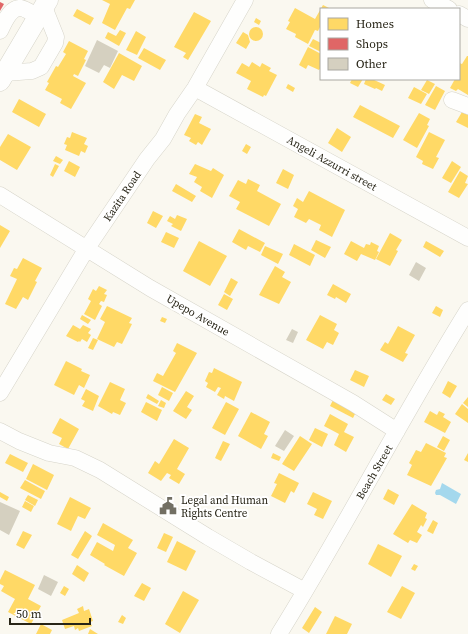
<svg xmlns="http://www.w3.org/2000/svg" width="468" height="634" viewBox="0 0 468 634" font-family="'Source Serif 4',serif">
<rect width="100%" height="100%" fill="#faf8f0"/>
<!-- water -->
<path fill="#a4d8ed" d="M442,483L461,494L456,504L440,495H436L435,493L436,490L440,489Z"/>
<!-- homes -->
<path fill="#ffd966" d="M102,0H135L130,9L127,8L115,30L102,23L110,4Z
M323,5L331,9H321V25L318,31L315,30L308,44L295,37L296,34L286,29L290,22L288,21L295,8L315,19Z
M77,9L94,18L90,25L73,16Z
M194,12L211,21L188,60L183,57L186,53L174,47Z
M256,18L261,21L259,25L254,22Z
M249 34a7 7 0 1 1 14 0a7 7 0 1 1-14 0Z
M120,30L126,33L119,46L105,38L108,32L116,36Z
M136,31L146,37L137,55L126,50Z
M243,32L248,35L250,42L246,49L236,43Z
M313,39L321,43V52L309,46Z
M69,41L88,51L84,59L86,60L78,76L74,74L73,76L86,83L71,109L60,103L62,99L45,90L49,83L47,82L56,66L58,67L66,54L63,52Z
M308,47L321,54V67L319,70L308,65L306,69L299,65Z
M144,48L166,60L160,70L138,58Z
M119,53L142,66L134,81L122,75L114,89L103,82Z
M467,56H468V95L458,89L456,91L450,88L455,79H459V63L462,64Z
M252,62L260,67L262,63L271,68L269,71L277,75L266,96L264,95L263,97L247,89L251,81L236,73L242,63L249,67Z
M352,79H363L358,87L350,83Z
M366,79H372L385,85L382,91L376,88L375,89L364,84Z
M427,80L435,84L429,94L421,90Z
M288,84L295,88L293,92L286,88Z
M436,86L445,91L435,110L425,105Z
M414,87L427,94L421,104L408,98Z
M19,99L46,114L39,127L12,112Z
M360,105L400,126L393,138L353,117Z
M462,112L468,115V128L456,122Z
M419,113L430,119L427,125L429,126L417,148L403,140Z
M195,114L202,117L199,123L211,129L202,145L198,142L196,145L189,141L191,138L184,135Z
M337,128L351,137L342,152L328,143Z
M72,132L87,138L84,144L88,146L85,153L81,151L79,156L65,150L67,145L64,144L67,137L70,138Z
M429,132L445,140L436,157L439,158L433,169L422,164L423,161L416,157Z
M8,134L31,147L17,170L0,160V147Z
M246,144L251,147L247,154L242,151Z
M56,156L63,160L60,164L53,161Z
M69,161L80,167L75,177L64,171Z
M452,161L461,167L451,183L442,178Z
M55,164L59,166L53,177L50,175Z
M195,164L211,171L213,168L224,175L212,198L200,191L202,187L194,182L197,177L189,174Z
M283,169L294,175L288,189L276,183Z
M460,171L468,176L465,183L468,184L459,198L448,192Z
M248,179L260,185L257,191L281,204L269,226L236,209L240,202L229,196L238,180L246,184Z
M176,184L196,196L192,202L172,191Z
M309,191L345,210L332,237L319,230L321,225L309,219L306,223L294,217L298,209L293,206L297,198L303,202Z
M153,211L163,216L156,228L147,223Z
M177,215L187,219L181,231L171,226L173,224L167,221L170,216L175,219Z
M0,225L10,231L0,248Z
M239,229L265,243L260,252L248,246L246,250L232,242Z
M166,232L179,238L174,248L161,242Z
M390,233L402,240L396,250L398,251L390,266L376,259Z
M316,240L331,247L325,258L311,250Z
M199,241L227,256L210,286L183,271Z
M351,241L364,248L366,244L370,245L371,242L379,246L377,251L379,252L375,260L361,254L357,261L344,254Z
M426,241L444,251L440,257L423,247Z
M294,244L315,255L310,266L289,255Z
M265,246L283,254L278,264L261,255Z
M23,258L42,268L35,281L37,282L28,300L23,297L16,309L5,304L17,279L10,276L14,268L17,269Z
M275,266L285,272L282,277L291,282L279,304L259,295Z
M231,278L238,282L230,296L224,292Z
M333,284L351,294L346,303L336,297L335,299L327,295Z
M99,286L107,290L104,294L107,295L104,302L101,301L99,304L102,306L95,320L84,314L91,301L88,299L93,289L96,291Z
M224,294L233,299L227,310L218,305Z
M107,306L132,318L129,323L132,324L122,344L117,342L114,347L97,339L105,322L100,319Z
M436,306L443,310L440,317L432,313Z
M82,315L91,320L88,324L80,319Z
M320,315L337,324L334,330L339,333L333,345L327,342L323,349L306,340Z
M162,317L167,319L165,323L160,321Z
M73,325L80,329L83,325L91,329L88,333L91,335L87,342L82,339L80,342L79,341L78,342L66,336Z
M398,326L415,335L405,353L408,354L403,362L380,350L385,342L388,344Z
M93,338L98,340L93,350L88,348Z
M177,343L197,353L175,392L153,381L157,373L163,376L176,353L173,351Z
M66,361L82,369L81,371L90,375L84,388L79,385L74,395L54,385Z
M214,368L242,382L234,401L225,396L224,399L217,395L221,388L218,387L215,392L206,387L208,383L205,381L209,372L212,373Z
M355,370L369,376L364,387L350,380Z
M448,381L457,386L450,398L442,393Z
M110,382L125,389L120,400L126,403L120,415L113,412L112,414L98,406Z
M162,387L173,393L169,401L158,395Z
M86,389L99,396L93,411L82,406L85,401L81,399Z
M186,391L194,396L187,407L192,410L186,419L173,411Z
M148,394L159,401L157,404L146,398Z
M386,394L395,399L391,405L382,400Z
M468,397V407L463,403Z
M161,400L166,403L164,408L158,406Z
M333,400L356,412L353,418L330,406Z
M146,402L162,410L157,421L141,412Z
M226,402L239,409L225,435L212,428Z
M462,404L468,409V423L455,414Z
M430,411L437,415L439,411L445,414L443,417L451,422L445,433L424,422Z
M251,412L270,422L264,434L268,436L261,449L238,436Z
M330,414L348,424L344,432L354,437L346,452L334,445L339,434L324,426Z
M60,418L79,429L68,449L59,444L62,438L52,433Z
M315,428L328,434L322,447L309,440Z
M300,436L312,444L294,471L282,464Z
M443,436L450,440L444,451L437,447Z
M174,439L189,448L177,469L185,474L179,484L169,478L171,475L167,473L161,481L148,473L155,461L159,464Z
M223,441L230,444L221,461L215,458Z
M426,443L446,453L444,457L447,458L431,486L407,475L412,465L409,463L416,450L421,452Z
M273,453L281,457L279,461L271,458Z
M468,453V462L464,460Z
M10,454L28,463L23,472L5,463Z
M33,464L54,475L47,490L26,479Z
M279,473L299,483L294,493L291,491L285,503L271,496L277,484L274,483Z
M25,480L45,491L41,499L20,488Z
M388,489L399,495L394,505L383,499Z
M0,492L9,497L7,501L0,497Z
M313,492L332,501L323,519L314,515L317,509L307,504Z
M28,495L38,500L35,506L25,500Z
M70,497L91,508L85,519L78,516L71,531L57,524Z
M25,501L34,506L31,512L22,507Z
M412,504L427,513L425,518L427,519L423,527L421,525L417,532L422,535L417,543L410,540L408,543L393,534Z
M433,520L438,523L433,534L427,531Z
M103,523L133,540L128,548L137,553L124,576L104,565L105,564L90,555L97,542L113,551L115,545L97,535Z
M23,531L32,535L24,549L16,545Z
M85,531L92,536L78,559L71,555Z
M164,533L173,537L166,552L157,548Z
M177,541L196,551L186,571L167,562Z
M378,544L402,556L391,577L368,564Z
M414,564L418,566L415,571L411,569Z
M77,565L89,573L84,582L72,574Z
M5,570L35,585L28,599L41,606L31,624L8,612L15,599L1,591L4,586L0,584V580Z
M142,583L151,588L144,601L134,596Z
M64,586L69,589L65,596L60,593Z
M402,586L415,593L401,619L387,612Z
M183,591L199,600L180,633L165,624Z
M83,606L84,611L89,609L93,621L90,622L92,626L79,631L78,628L75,630L74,626L65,629L62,620L79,613L77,609Z
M315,607L322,612L309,633L302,628Z
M122,615L126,618L123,624L118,622Z
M335,616L352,624L347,634H326Z
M41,624L52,630L50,634H36Z
M90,629L98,634H88Z"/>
<!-- shops -->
<path fill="#e06666" d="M0,2L4,4L0,11Z"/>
<!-- building -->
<path fill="#d5d0c0" d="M97,40L118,51L110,68L104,65L99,73L85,66Z
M416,262L426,268L419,281L409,275Z
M292,329L298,332L293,343L286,340Z
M285,430L294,436L284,451L275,446Z
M0,502L20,511L9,535L0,530Z
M44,575L58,582L51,596L38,589Z"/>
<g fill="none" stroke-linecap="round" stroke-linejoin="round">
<!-- minor casing -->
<g stroke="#d6d4c9" stroke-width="17">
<path id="minor" d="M432,0L449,9
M459,14L468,19
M0,31C4,23 10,7 21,8C26,9 33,14 38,16
M5,73L32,71L41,67L55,43L56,37L44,7
M195,88L468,238
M452,100L468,106
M0,195L150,288L353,403L397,431
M0,393L87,248L147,159L163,139L177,114L195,88L245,0
M0,431L19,441L49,453L75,458L100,470L208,537L251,562L305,591
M279,634C345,528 402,416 468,310"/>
</g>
<!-- major casing -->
<g stroke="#d6d4c9" stroke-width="21">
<path id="major" d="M0,81L48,0"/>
</g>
<!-- minor -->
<use href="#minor" stroke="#fefefd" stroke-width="16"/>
<!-- major -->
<use href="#major" stroke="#fefefd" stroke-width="20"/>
</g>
<!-- icons -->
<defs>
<g id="civic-bare" transform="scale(1.38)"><path d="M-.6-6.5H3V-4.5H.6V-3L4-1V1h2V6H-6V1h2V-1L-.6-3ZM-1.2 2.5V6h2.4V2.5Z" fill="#726f63" stroke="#fff" stroke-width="2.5" paint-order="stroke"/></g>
</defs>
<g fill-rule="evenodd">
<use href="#civic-bare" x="168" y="506"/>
</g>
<g text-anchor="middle" stroke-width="4" stroke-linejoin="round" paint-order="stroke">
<!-- street labels -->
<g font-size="11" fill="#282517" stroke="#fff">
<text transform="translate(332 163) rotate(29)" y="4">Angeli Azzurri street</text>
<text transform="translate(122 196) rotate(-56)" y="4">Kazita Road</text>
<text transform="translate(198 315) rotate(30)" y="4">Upepo Avenue</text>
<text transform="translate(374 472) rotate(-60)" y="4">Beach Street</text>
</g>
<!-- poi labels -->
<g font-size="11" fill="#282517" stroke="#fff" text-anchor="start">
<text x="181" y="504">Legal and Human<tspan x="181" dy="13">Rights Centre</tspan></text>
</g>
</g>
<!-- legend -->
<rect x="320" y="8" width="140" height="72" fill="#ffffff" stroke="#a9a8a2"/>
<rect x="328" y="18" width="20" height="12" fill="#ffd966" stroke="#a9a8a2"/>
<text x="356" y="28" font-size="12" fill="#282517">Homes</text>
<rect x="328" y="38" width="20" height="12" fill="#e06666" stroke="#a9a8a2"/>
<text x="356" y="48" font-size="12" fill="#282517">Shops</text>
<rect x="328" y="58" width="20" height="12" fill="#d5d0c0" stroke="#a9a8a2"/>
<text x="356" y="68" font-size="12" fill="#282517">Other</text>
<!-- scale -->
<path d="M10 618v6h80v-6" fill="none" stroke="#282517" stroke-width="2"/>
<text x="16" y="618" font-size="12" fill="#282517" stroke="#ffffff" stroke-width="3" paint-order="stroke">50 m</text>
</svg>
